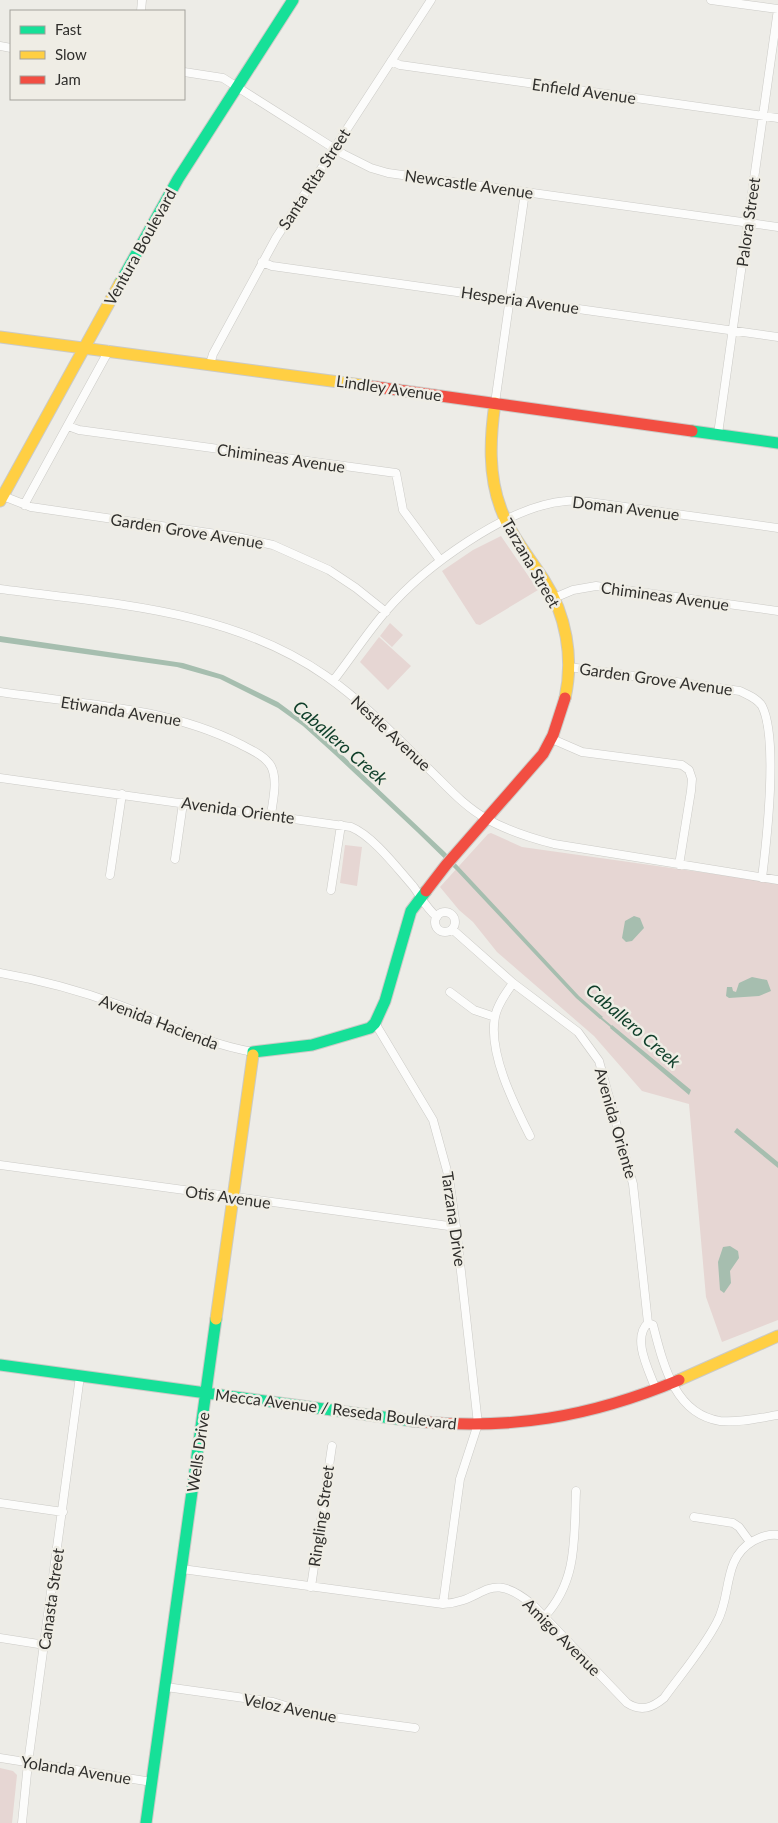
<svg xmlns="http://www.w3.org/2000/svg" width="778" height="1823" viewBox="0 0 778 1823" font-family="Lato,sans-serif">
<rect width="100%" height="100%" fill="#edece7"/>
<!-- green -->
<path fill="#e6d6d3" d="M501,536L538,590L480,625L476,624L442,571L473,550Z
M390,623L403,635L392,647L380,636Z
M379,637L411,666L388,690L360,662Z
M491,833L522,847L778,883V1320L722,1342L706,1297L689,1104L642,1091L594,1036L497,952L473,922L459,910L440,887L488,834Z
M345,845L362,847L357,886L340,883Z
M0,1768L13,1771L17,1775L12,1823H0Z"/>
<!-- water -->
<path fill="#a6beaf" d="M0,636L183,663L223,675L278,702L316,730L445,852L579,996L603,1017L600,1019L576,998L456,870L417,832L334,754L303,726L278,708L220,679L177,667L0,642Z
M634,916L640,918L644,928L632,941L626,942L622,938L625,921Z
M752,977L767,980L771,991L759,996L729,998L726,996L727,987H732L733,991L736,992L739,983Z
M612,1025L691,1090L689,1095L610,1028Z
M737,1128L778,1162V1168L734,1132Z
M730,1246L738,1251L739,1258L730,1271L731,1283L724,1293L720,1290L718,1262L723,1247Z"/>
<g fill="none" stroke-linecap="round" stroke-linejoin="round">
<!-- stream -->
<path stroke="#a6beaf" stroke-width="2" d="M601,1018L613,1028"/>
<!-- street casing -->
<g stroke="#cbcac6" stroke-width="9">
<path id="street" d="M711,0L778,9
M141,11L142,0
M0,46L11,48
M391,61L400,65L778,118
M184,72L223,78L343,154L371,168L388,173L778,227
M262,262L272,266L778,337
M210,364L213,354L276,238L431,0
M495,403L525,192
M68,426L79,430L396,473L403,510L440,560
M718,434L778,9
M3,496L31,507L237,537L273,545L329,570L356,588L386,612
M24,505L109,350
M0,589C112,604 230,609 326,676C366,704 400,741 435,775C451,791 467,808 487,819C508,831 531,838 554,844L778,880
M554,598L573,590L596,586L778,611
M569,667L740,691C748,695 757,698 762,706C778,738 767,838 762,878
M333,681C351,658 367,633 386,611C424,567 507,506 566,501C573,500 581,502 589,502L778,528
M0,692C81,704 167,707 240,744C251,750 264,755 271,766C278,780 273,799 271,815
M552,739L582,752L682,765L689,770L692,779L691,791L679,865
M0,778L351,827C373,836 397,868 413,886C421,897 426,908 437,917
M175,859L183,803
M110,875L122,794
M331,890L341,825
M435 922a10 10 0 1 1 20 0a10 10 0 1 1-20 0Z
M452,929L513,983L578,1032L599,1061L633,1184L648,1323C631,1339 650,1372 656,1390
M0,973C40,980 81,991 119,1005C166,1022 202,1043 253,1052
M513,983C506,993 497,1005 495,1017C488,1053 514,1104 530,1136
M450,992L474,1010L495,1017
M375,1023L433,1120L449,1178L456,1227L478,1424L460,1479L443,1604
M0,1165L456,1227
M648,1323L653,1325C663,1363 674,1414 720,1421C739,1423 759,1418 778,1415
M0,1503L63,1512
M694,1517L733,1523L739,1527L750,1542
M182,1569L443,1604C486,1602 487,1567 533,1605L627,1703C641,1712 652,1708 664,1698C682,1673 703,1649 717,1622C732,1595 722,1559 753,1541C761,1537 768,1534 778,1535
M311,1587L332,1446
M544,1617C578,1581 574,1538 576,1491
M0,1638L45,1645
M166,1687L273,1702L311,1714L415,1728
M0,1758L152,1782
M22,1823L28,1763L80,1376"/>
</g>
<!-- fast casing -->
<g stroke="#cbcac6" stroke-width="13">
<path id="fast" d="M120,283L178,179L293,0
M692,431L778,443
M253,1055V1052L312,1045L370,1028L375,1023L385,1001L411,911L426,891
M0,1365L413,1421
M146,1823L216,1319"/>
</g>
<!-- slow casing -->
<g stroke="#cbcac6" stroke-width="13">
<path id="slow" d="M0,337L369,386
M495,403C490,438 488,475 501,509C511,536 529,557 544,580C566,614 574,658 565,698
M0,501L120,283
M216,1319L253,1055
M679,1380L778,1336"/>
</g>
<!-- jam casing -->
<g stroke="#cbcac6" stroke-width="13">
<path id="jam" d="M369,386L692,431
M426,891L446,865L543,754L553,735L565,698
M413,1421C508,1431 591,1417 679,1380"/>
</g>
<!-- street -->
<use href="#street" stroke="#fcfcfb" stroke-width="8"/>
<!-- fast -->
<use href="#fast" stroke="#16e098" stroke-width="11"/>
<!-- slow -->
<use href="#slow" stroke="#ffcf43" stroke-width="11"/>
<!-- jam -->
<use href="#jam" stroke="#f24e42" stroke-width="11"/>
</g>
<g text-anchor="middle" stroke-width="5" stroke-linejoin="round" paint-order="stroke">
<!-- street labels -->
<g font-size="16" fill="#302f2c" stroke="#efede5">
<text transform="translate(584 91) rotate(8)" y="6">Enfield Avenue</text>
<text transform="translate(314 179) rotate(-57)" y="6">Santa Rita Street</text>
<text transform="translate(469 184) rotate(8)" y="6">Newcastle Avenue</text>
<text transform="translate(748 222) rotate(-82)" y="6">Palora Street</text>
<text transform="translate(140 247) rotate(-61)" y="6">Ventura Boulevard</text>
<text transform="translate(520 300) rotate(8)" y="6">Hesperia Avenue</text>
<text transform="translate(389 388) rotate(8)" y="6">Lindley Avenue</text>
<text transform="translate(281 458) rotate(8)" y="6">Chimineas Avenue</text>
<text transform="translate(626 508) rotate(7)" y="6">Doman Avenue</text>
<text transform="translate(187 531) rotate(9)" y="6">Garden Grove Avenue</text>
<text transform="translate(531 563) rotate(60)" y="6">Tarzana Street</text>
<text transform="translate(665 596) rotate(8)" y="6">Chimineas Avenue</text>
<text transform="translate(656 679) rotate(8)" y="6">Garden Grove Avenue</text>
<text transform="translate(121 711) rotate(9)" y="6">Etiwanda Avenue</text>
<text transform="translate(391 733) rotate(43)" y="6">Nestle Avenue</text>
<text transform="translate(238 810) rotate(8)" y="6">Avenida Oriente</text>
<text transform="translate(159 1022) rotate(21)" y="6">Avenida Hacienda</text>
<text transform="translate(616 1123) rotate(74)" y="6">Avenida Oriente</text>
<text transform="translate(228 1197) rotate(8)" y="6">Otis Avenue</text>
<text transform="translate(454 1219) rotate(82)" y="6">Tarzana Drive</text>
<text transform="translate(336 1409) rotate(7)" y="6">Mecca Avenue / Reseda Boulevard</text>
<text transform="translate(198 1452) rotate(-82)" y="6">Wells Drive</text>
<text transform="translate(321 1516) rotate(-82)" y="6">Ringling Street</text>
<text transform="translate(51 1599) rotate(-82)" y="6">Canasta Street</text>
<text transform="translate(562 1637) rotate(45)" y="6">Amigo Avenue</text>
<text transform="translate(290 1708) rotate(11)" y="6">Veloz Avenue</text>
<text transform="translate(76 1770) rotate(9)" y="6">Yolanda Avenue</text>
</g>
<!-- water labels -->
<g font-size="18" font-style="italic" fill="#0e3e29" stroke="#efede5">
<text transform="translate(340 743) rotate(41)" y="6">Caballero Creek</text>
<text transform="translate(633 1026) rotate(41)" y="6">Caballero Creek</text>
</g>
</g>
<!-- legend -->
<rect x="10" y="10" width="175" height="90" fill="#efede5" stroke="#a3a19b"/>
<rect x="20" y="26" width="25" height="8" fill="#16e098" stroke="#a3a19b"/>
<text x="55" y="35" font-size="15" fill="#302f2c">Fast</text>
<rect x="20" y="51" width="25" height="8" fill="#ffcf43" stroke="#a3a19b"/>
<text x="55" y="60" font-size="15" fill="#302f2c">Slow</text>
<rect x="20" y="76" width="25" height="8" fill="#f24e42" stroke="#a3a19b"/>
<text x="55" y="85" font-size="15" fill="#302f2c">Jam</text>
</svg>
